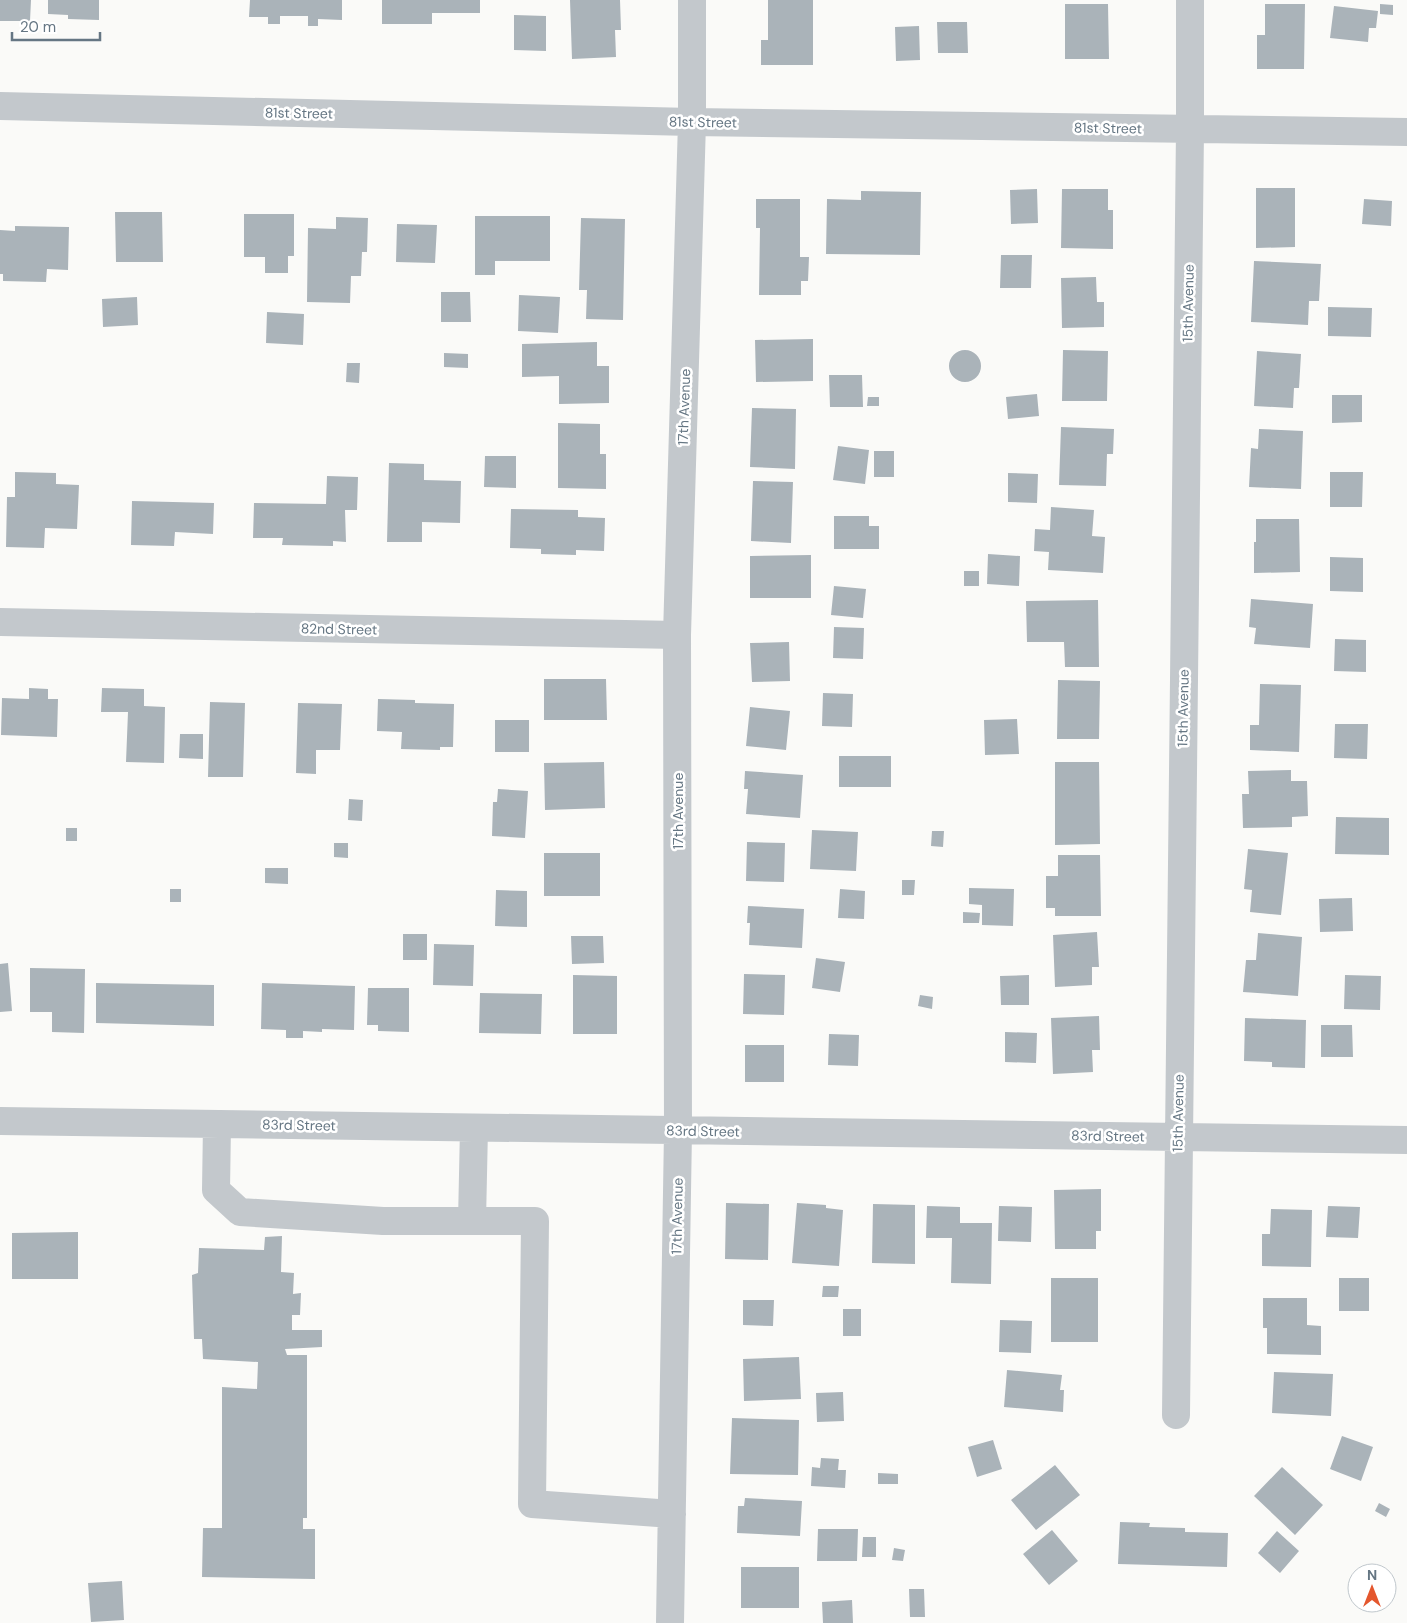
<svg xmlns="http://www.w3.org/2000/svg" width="1407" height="1623" viewBox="0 0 1407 1623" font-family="'DM Sans',sans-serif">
<rect width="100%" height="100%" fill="#fafaf8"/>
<!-- building -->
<path fill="#aab3b9" d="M0,0H31L30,21H0Z
M48,0H99V20L68,19V15L48,14Z
M250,0H342V20L318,19V26H308V16H280V24H268V17H249Z
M382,0H480V13H432V24H382Z
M570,0H620L621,30H615L616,57L572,59Z
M768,0H813V65H761V40H768Z
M1065,4H1108L1109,59H1065Z
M1265,4H1305L1304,69H1257V35H1265Z
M1380,4L1393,5V15L1380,14Z
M1334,6L1378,11L1376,28H1369L1368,42L1330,38Z
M514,15L546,16V51L514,50Z
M937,22H967L968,53H938Z
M919,26L920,60L896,61L895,27Z
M1256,188H1295V247L1256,248Z
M1037,189L1038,223L1011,224L1010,190Z
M1062,189H1108V210H1113V249L1061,248Z
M861,191L921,192L920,255L826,254L827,199L861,200Z
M756,199H800V257H809L808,281H801V295H759L760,228H756Z
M1364,199L1392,201L1391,226L1362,224Z
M115,212H162L163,262H116Z
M244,214H294V256H288V273H265V257H244Z
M475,216H550V261H495V275H475Z
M336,217L368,218L367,252H362L361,276H351L350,303L307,302L308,228L336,229Z
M581,218L625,219L623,320L586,319L587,290H579Z
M397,224L437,225L435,263L396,262Z
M15,226L69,227L68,270L47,269L46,282L3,281V274H0V230L15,231Z
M1001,255H1032L1031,288H1000Z
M1254,261L1321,264L1319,301H1309L1308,325L1251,322Z
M1096,277L1097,302H1104V327L1062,328L1061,278Z
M441,292H470L471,322H441Z
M519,295L560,297L558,333L518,331Z
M137,297L138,325L103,327L102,299Z
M1328,307L1372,308L1371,337L1328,336Z
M267,312L304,314L303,345L266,343Z
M813,339V381L756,382L755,340Z
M597,342V366H609V403L559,404V376L522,377V344Z
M1063,350L1108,351L1107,401H1062Z
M949 366a16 16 0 1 1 32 0a16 16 0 1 1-32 0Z
M1257,351L1301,354L1299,388H1294L1293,408L1254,406Z
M444,353L468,354V368L444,367Z
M347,363H360L359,383L346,382Z
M829,375H862L863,407H830Z
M1037,394L1039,416L1008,419L1006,397Z
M1332,395H1362V422L1332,423Z
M868,397H879V406H867Z
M752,408L796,409L795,469L750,467Z
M558,423L600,424V454H606V489L558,488Z
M1061,427L1114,429L1113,454H1107L1106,486L1059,485Z
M1259,429L1303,431L1301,489L1249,487L1251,448L1258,449Z
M838,446L869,450L865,484L833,480Z
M874,451H894V477H874Z
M485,456H516V488L484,487Z
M389,463L424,464V480L461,481L460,523L422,522V542H387Z
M15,472L56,473V484L79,485L77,529L45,528L44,548L6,547L7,497H15Z
M1330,472H1363L1362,507H1330Z
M1008,473L1038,474L1037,503L1008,502Z
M327,476L358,477L357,510H345L346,542L333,541V546L282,545L283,538H253L254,503L326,504Z
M753,481L793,482L791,543L751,541Z
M132,501L214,503L213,534L175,532L174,546L131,545Z
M1051,507L1094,510L1092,536L1105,537L1103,573L1048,570L1049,552L1034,551L1035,529L1050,530Z
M511,509L578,510V517L605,518L604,551L576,550V555L541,554V549L510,548Z
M834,516H869V526H879V549H834Z
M1256,519H1299L1300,572L1254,573V542H1256Z
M988,554L1020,556L1019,586L987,584Z
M811,555V598H750V556Z
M1330,557L1363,558V592L1330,591Z
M964,571H979V586H964Z
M834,586L866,589L863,618L831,615Z
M1251,599L1313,604L1310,648L1254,644L1256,628L1249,627Z
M1098,600L1099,667H1065L1064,642H1027L1026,601Z
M834,627L864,628L863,659L833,658Z
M1335,639L1366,640V672L1334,671Z
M789,642L790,681L752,682L750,643Z
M544,679H606L607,720H544Z
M1058,680L1100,681L1099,739H1057Z
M1260,684L1301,685L1299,752L1250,750V725H1259Z
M29,688L48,689V699H58L57,737L1,735L2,698L29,699Z
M102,688L144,689V706L165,707L164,763L126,762L128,712H101Z
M823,693L853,694L852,727L822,726Z
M378,699L415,700V703L454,704L453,747H440V750L401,749L402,732L377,731Z
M210,702L245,703L243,777H208Z
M298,703L342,704L340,750H316V774L296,773Z
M750,707L790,711L786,750L746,746Z
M1017,719L1019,754L985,755L984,720Z
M495,720H529V752H495Z
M1335,724H1368L1367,759L1334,758Z
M180,734H203V759L179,758Z
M839,756H891V787H839Z
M604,762L605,808L545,810L544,763Z
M1055,762H1099L1100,844L1055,845Z
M1291,770V781H1307L1308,816L1292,817V827L1243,828L1242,794H1249L1248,771Z
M745,771L803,775L800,818L746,814L748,789H744Z
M498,789L528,791L525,838L492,836L493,802H497Z
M349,799L363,800L362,821L348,820Z
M1336,817L1389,818V855L1335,854Z
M66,828H77V841H66Z
M812,830L858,832L856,871L810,869Z
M932,831H944L943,847L931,846Z
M747,842L785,843L784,882L746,881Z
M334,843H348V858L334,857Z
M1248,849L1288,853L1281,915L1250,912L1252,890L1244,889Z
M544,853H600V896H544Z
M1058,855H1100L1101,916H1055V908H1046V876H1058Z
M265,868H288V884L265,883Z
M902,880H915L914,895H902Z
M969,888L1014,889L1013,926L982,925V905L969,904Z
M170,889H181V902H170Z
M840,889L865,891L864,919L838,918Z
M496,890L527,891V927L495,926Z
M1352,898L1353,931L1320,932L1319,899Z
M748,906L804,909L802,948L749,945L750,923H747Z
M963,912L980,913L979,923H963Z
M1097,932L1099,967H1092V985L1055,987L1053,935Z
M1258,933L1302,937L1298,996L1243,992L1246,960H1256Z
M403,934H427V960H403Z
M571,936H603L604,963L572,964Z
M434,944L474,945L473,986L433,985Z
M816,958L845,962L840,992L812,988Z
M8,963L12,1011L0,1012V964Z
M30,968L85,969L84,1033L52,1032V1012H30Z
M744,974L785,975L784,1015L743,1014Z
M573,975L617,976V1034H573Z
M1029,975V1005H1001L1000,976Z
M1345,975L1381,976L1380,1010L1344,1009Z
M96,983L214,985V1026L96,1023Z
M262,983L355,986L354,1030L322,1029V1032L303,1031V1038H286V1030L261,1029Z
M368,988H409V1032L378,1031V1025H367Z
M480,993L542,994L541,1034L479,1033Z
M920,995L933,997L932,1009L918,1006Z
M1099,1016L1100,1050H1092L1093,1072L1053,1074L1051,1018Z
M1245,1018L1306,1020L1305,1068L1272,1067V1062L1244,1061Z
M1321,1025H1352L1353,1057H1321Z
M1005,1032L1037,1033L1036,1063L1005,1062Z
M829,1034L859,1035L858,1066L828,1065Z
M745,1045H784V1082H745Z
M1101,1189V1231H1096V1249H1055L1054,1190Z
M726,1203L769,1204L768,1260L725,1259Z
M797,1203L826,1205V1208L843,1210L839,1266L792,1263Z
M873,1204L915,1205V1264L872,1263Z
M927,1206L960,1207V1223H992L991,1284L951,1283L952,1238H926Z
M999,1206L1032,1207L1031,1242L998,1241Z
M1328,1206L1360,1207L1358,1238L1326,1237Z
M1271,1209L1312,1210L1311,1267L1262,1266V1234H1270Z
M78,1232V1279H12V1233Z
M282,1236L281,1272L294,1273L293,1294L301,1293L300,1315H292V1330H322V1347L285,1349L287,1355H307V1518H303V1529H315V1579L202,1577L203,1528H222V1387L257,1389L258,1362L203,1359L202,1339H194L192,1275L198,1273L199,1248L264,1250L265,1237Z
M1051,1278H1098V1342H1051Z
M1339,1278H1369V1311H1339Z
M823,1286H839L838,1297H822Z
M1263,1298H1307V1325L1321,1326V1355L1267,1354V1328H1263Z
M743,1300H774L773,1326L743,1325Z
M843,1309H861V1336H843Z
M1000,1320L1032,1321L1031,1353L999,1352Z
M799,1357L801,1399L744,1401L743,1359Z
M1007,1370L1062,1375L1060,1390H1064L1063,1412L1004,1407Z
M1274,1372L1333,1374L1331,1416L1272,1413Z
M843,1392L844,1421L817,1422L816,1393Z
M732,1418L799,1420L798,1475L730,1474Z
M1342,1436L1373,1447L1361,1481L1330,1469Z
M993,1440L1002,1469L977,1477L968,1447Z
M821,1458L839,1459L838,1470H846L845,1488L811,1486L812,1467L820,1468Z
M1055,1465L1080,1495L1036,1530L1011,1500Z
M1282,1467L1323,1505L1295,1535L1254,1496Z
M878,1473L898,1474V1484H878Z
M745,1498L802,1501L800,1536L737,1533L738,1506H744Z
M1379,1503L1390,1509L1386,1517L1375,1511Z
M1120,1522L1150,1523L1149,1527L1185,1528V1532L1228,1533L1227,1567L1118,1564Z
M818,1529H858L857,1561H817Z
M1052,1530L1078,1561L1049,1585L1023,1554Z
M1277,1531L1299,1551L1280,1573L1258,1553Z
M863,1537H876V1557H862Z
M894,1548L905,1550L903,1561L892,1560Z
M741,1567H799V1608H741Z
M122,1581L124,1620L91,1622L88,1583Z
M909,1589H924L925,1617H910Z
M852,1600L853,1623H823L822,1602Z"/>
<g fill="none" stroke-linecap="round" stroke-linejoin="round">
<!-- minor -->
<path stroke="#c3c8cc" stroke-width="28" d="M0,106L692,122L1407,132
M0,622L677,635
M0,1121L1407,1140
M217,1124L216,1190L240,1212L383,1221H472L474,1128
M472,1221H535L532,1504L672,1514
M1176,1415L1190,129V0
M670,1623L678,1131L677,635L692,122V0"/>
</g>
<g text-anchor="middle" stroke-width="5" stroke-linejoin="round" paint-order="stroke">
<!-- street labels -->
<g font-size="14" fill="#657683" stroke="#fff">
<text transform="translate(299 113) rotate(1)" y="5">81st Street</text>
<text transform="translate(703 122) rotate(1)" y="5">81st Street</text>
<text transform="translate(1108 128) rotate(1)" y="5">81st Street</text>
<text transform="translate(1188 303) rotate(-89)" y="5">15th Avenue</text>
<text transform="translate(684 407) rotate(-88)" y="5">17th Avenue</text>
<text transform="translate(339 629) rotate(1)" y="5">82nd Street</text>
<text transform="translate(1183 708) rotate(-89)" y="5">15th Avenue</text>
<text transform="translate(678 811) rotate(-90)" y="5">17th Avenue</text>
<text transform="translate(1178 1113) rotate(-89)" y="5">15th Avenue</text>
<text transform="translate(299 1125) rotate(1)" y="5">83rd Street</text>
<text transform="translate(703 1131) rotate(1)" y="5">83rd Street</text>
<text transform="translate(1108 1136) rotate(1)" y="5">83rd Street</text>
<text transform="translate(677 1216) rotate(-89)" y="5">17th Avenue</text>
</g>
</g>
<!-- north arrow -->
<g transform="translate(1372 1588)"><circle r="24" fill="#ffffff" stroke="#c1c8cd"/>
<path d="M0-4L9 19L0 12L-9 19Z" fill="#e4572e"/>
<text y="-8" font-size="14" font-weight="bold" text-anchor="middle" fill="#657683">N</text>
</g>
<!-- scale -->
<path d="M12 32v8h88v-8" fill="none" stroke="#657683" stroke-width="2.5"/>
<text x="20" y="32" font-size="15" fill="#657683" stroke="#ffffff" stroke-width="4" paint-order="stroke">20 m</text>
</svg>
